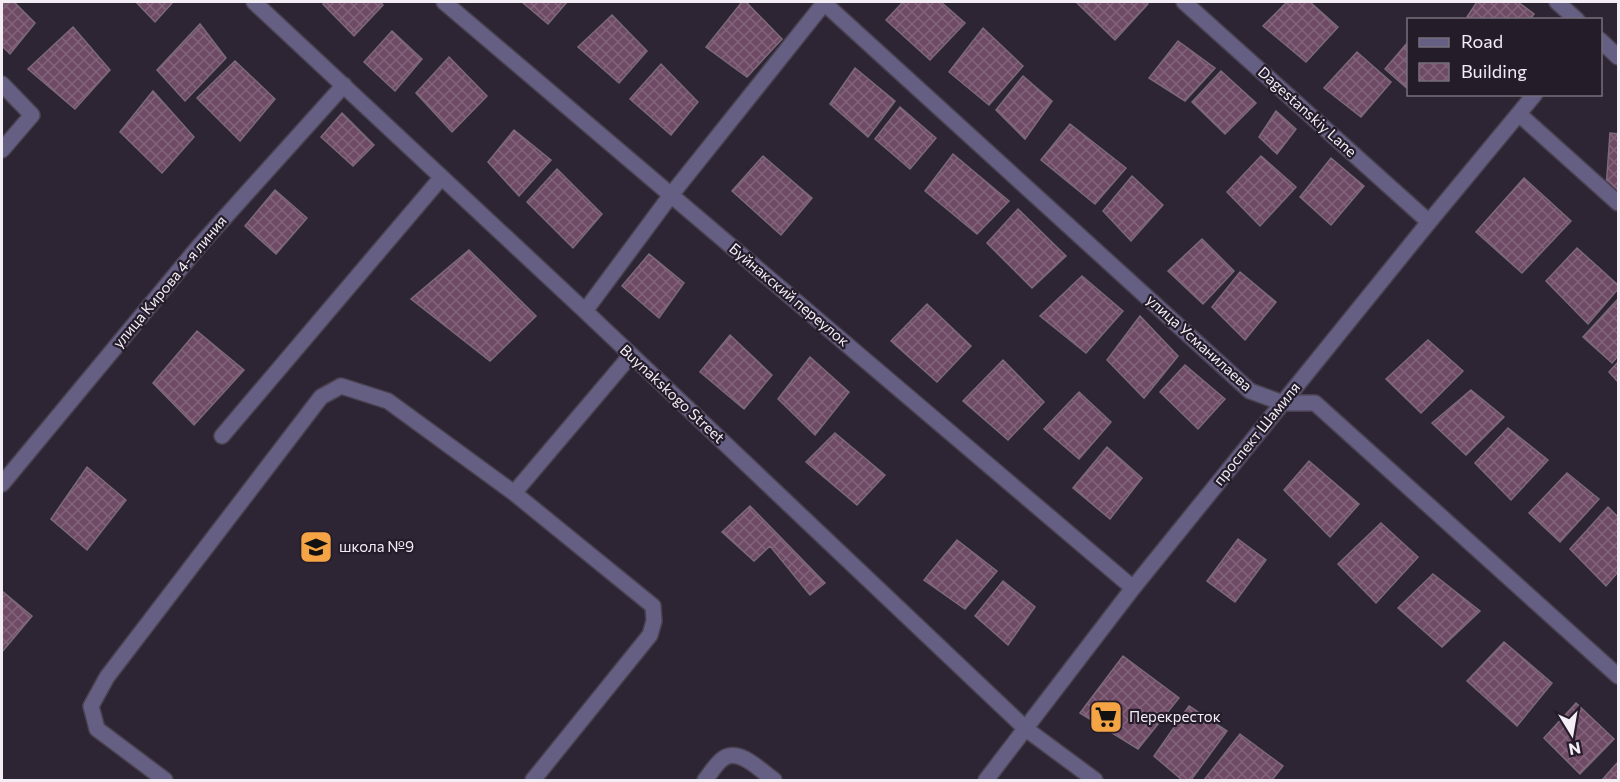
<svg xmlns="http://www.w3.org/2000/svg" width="1620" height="782" viewBox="0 0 1620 782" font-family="Commissioner,sans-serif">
<defs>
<pattern id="building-cross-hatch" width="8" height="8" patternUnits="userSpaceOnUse" patternTransform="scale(1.5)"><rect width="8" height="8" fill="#6e4a65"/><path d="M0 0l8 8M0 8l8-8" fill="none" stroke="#83647c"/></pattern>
</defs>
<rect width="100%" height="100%" fill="#2e2534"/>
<!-- building -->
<path fill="url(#building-cross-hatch)" stroke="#7b6a77" stroke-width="1.5" d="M2,2H14L35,23L10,54L2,46Z
M136,2H173L155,22Z
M326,2H380L383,5L354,36L323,4Z
M522,2H567L548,24Z
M742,2H746L782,39L747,77L706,47Z
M903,2H941L965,23L930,60L886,20Z
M1079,2H1145L1148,4L1115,40L1077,3Z
M1287,2H1310L1338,27L1306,62L1263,26Z
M1477,2H1518L1534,14L1530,20H1470L1467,17Z
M612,15L647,51L619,83L578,47Z
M200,24L226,58L185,101L157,70Z
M73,27L110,70L75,109L28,69Z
M983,28L1023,66L989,105L949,72Z
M392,31L422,59L395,91L364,62Z
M1178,41L1215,68L1185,101L1149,78Z
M1408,42V89L1385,69Z
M1357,52L1391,82L1361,117L1324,88Z
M449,57L487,96L452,132L416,93Z
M235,61L275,99L240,141L197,98Z
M661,64L698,102L671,135L630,99Z
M855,68L895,101L868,137L830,104Z
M1221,71L1256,103L1225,134L1192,102Z
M1023,76L1052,101L1025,139L996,110Z
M153,91L194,137L162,173L120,132Z
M900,107L936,138L910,169L875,139Z
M1276,111L1296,129L1277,154L1259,137Z
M342,113L374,145L353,166L321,137Z
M1070,124L1126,168L1095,204L1041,160Z
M514,130L551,160L519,196L488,162Z
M1610,133L1618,134V190L1606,189Z
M953,154L1009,201L977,234L925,191Z
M763,156L812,198L781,235L732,191Z
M1261,156L1296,187L1260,226L1227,192Z
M1331,158L1364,186L1331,225L1300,197Z
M557,169L602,214L573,248L527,202Z
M1132,176L1163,205L1131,241L1103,211Z
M1524,178L1571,221L1522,273L1476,232Z
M275,190L307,218L276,254L245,226Z
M1018,209L1066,256L1032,288L987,243Z
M1202,239L1234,271L1203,304L1168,271Z
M1577,248L1618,285V289L1588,324L1546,281Z
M469,250L536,316L490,361L411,299Z
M649,254L684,283L659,318L622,286Z
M1240,272L1276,302L1245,340L1212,307Z
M1082,276L1123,311L1086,353L1040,316Z
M1618,299V356L1612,363L1583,337Z
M927,304L971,346L937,382L891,341Z
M1140,316L1178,356L1144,398L1107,360Z
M197,331L244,370L194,425L153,383Z
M730,335L772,375L744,409L700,372Z
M1428,340L1463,371L1421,413L1386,379Z
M810,357L849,392L815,435L778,399Z
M1003,360L1044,402L1008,440L963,401Z
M1618,362V382L1609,372Z
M1185,365L1225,399L1198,429L1160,392Z
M1471,390L1504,417L1466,455L1432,423Z
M1079,392L1111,422L1079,459L1044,429Z
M1508,428L1548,460L1511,500L1475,463Z
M835,433L885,475L857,505L806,462Z
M1107,447L1142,478L1110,519L1073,488Z
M1309,461L1359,504L1330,537L1284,490Z
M87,467L126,500L87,550L51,519Z
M1567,473L1599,499L1560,542L1529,513Z
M750,506L825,583L810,595L770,546L754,561L722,532Z
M1608,507L1618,517V572L1606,586L1570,549Z
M1381,523L1418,557L1376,603L1338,564Z
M1238,539L1266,560L1235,602L1207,581Z
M957,540L997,571L965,609L924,580Z
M1433,574L1480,611L1442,647L1398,608Z
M1003,581L1035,607L1008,645L975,616Z
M2,591L32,616L2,652Z
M1504,642L1552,683L1517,726L1467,681Z
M1123,656L1179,698L1138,749L1080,713Z
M1576,703L1614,739L1580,774L1544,738Z
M1189,706L1227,731L1191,780H1182L1154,756Z
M1240,734L1283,766L1272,780H1204Z
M1618,762V780H1602Z"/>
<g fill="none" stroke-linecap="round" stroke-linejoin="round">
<!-- minor casing -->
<g stroke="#4a414f" stroke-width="18">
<path id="minor" d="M254,2L585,311L1026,729L1095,780
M444,2L1133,588
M823,2L1250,391L1283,403H1315L1618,676
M1184,2L1429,222
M1557,2L1577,20
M1600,40L1618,57
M2,84L32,115L2,150
M1520,115L1618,203
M585,311L671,195L825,2
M222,436L441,178
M2,484L200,245L344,85
M514,493L631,355
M165,780L97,729L91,706L107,677L321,397L341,386L388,401L514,493L653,606L654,621L650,635L533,780
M705,780C710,774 717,762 724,758C740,748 761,771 774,780
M986,780L1133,588L1429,222L1535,94"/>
</g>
<!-- minor -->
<use href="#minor" stroke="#645f83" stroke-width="15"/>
</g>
<!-- icons -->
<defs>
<g id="school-square" transform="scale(1.725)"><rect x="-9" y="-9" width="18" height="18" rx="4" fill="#f4a444" stroke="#251c2a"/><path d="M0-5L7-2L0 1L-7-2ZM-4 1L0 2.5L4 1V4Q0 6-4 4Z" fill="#111"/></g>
<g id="supermarket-square" transform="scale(1.725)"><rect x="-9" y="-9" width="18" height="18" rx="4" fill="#f4a444" stroke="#251c2a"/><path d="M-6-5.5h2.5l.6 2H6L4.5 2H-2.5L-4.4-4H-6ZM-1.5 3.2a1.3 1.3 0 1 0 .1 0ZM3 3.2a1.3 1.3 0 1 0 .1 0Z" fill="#111"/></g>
</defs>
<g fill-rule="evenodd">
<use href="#school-square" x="316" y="547"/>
<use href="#supermarket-square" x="1106" y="717"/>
</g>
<g text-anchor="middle" stroke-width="4.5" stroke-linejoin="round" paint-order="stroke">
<!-- street labels -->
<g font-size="15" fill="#f3edf6" stroke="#251c2a">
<text transform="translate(1307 112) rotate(42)" y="5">Dagestanskiy Lane</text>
<text transform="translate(170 282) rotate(-50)" y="5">улица Кирова 4-я линия</text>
<text transform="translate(789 295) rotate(40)" y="5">Буйнакский переулок</text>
<text transform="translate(1199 343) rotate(42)" y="5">улица Усманилаева</text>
<text transform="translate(672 394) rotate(43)" y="5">Buynakskogo Street</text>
<text transform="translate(1257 434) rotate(-51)" y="5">проспект Шамиля</text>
</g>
<!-- poi labels -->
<g font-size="15" fill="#f3edf6" stroke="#251c2a" text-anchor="start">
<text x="339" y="552">школа №9</text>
<text x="1129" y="722">Перекресток</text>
</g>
</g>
<!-- border -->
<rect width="1620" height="782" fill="none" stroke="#f3edf6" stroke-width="6"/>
<!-- legend -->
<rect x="1407" y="18" width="195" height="78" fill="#251c2a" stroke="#77707c" stroke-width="1.5"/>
<rect x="1419" y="38" width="30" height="9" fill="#645f83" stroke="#77707c" stroke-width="1.5"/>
<text x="1461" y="48" font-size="18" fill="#f3edf6">Road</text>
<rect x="1419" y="63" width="30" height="18" fill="url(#building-cross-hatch)" stroke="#77707c" stroke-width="1.5"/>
<text x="1461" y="78" font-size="18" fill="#f3edf6">Building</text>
<!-- north arrow -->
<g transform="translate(1572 734) rotate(169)" stroke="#251c2a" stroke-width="4.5" paint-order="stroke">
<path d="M0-4.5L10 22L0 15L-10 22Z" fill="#f3edf6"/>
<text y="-9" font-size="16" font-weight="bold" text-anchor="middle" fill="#f3edf6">N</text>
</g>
</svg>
